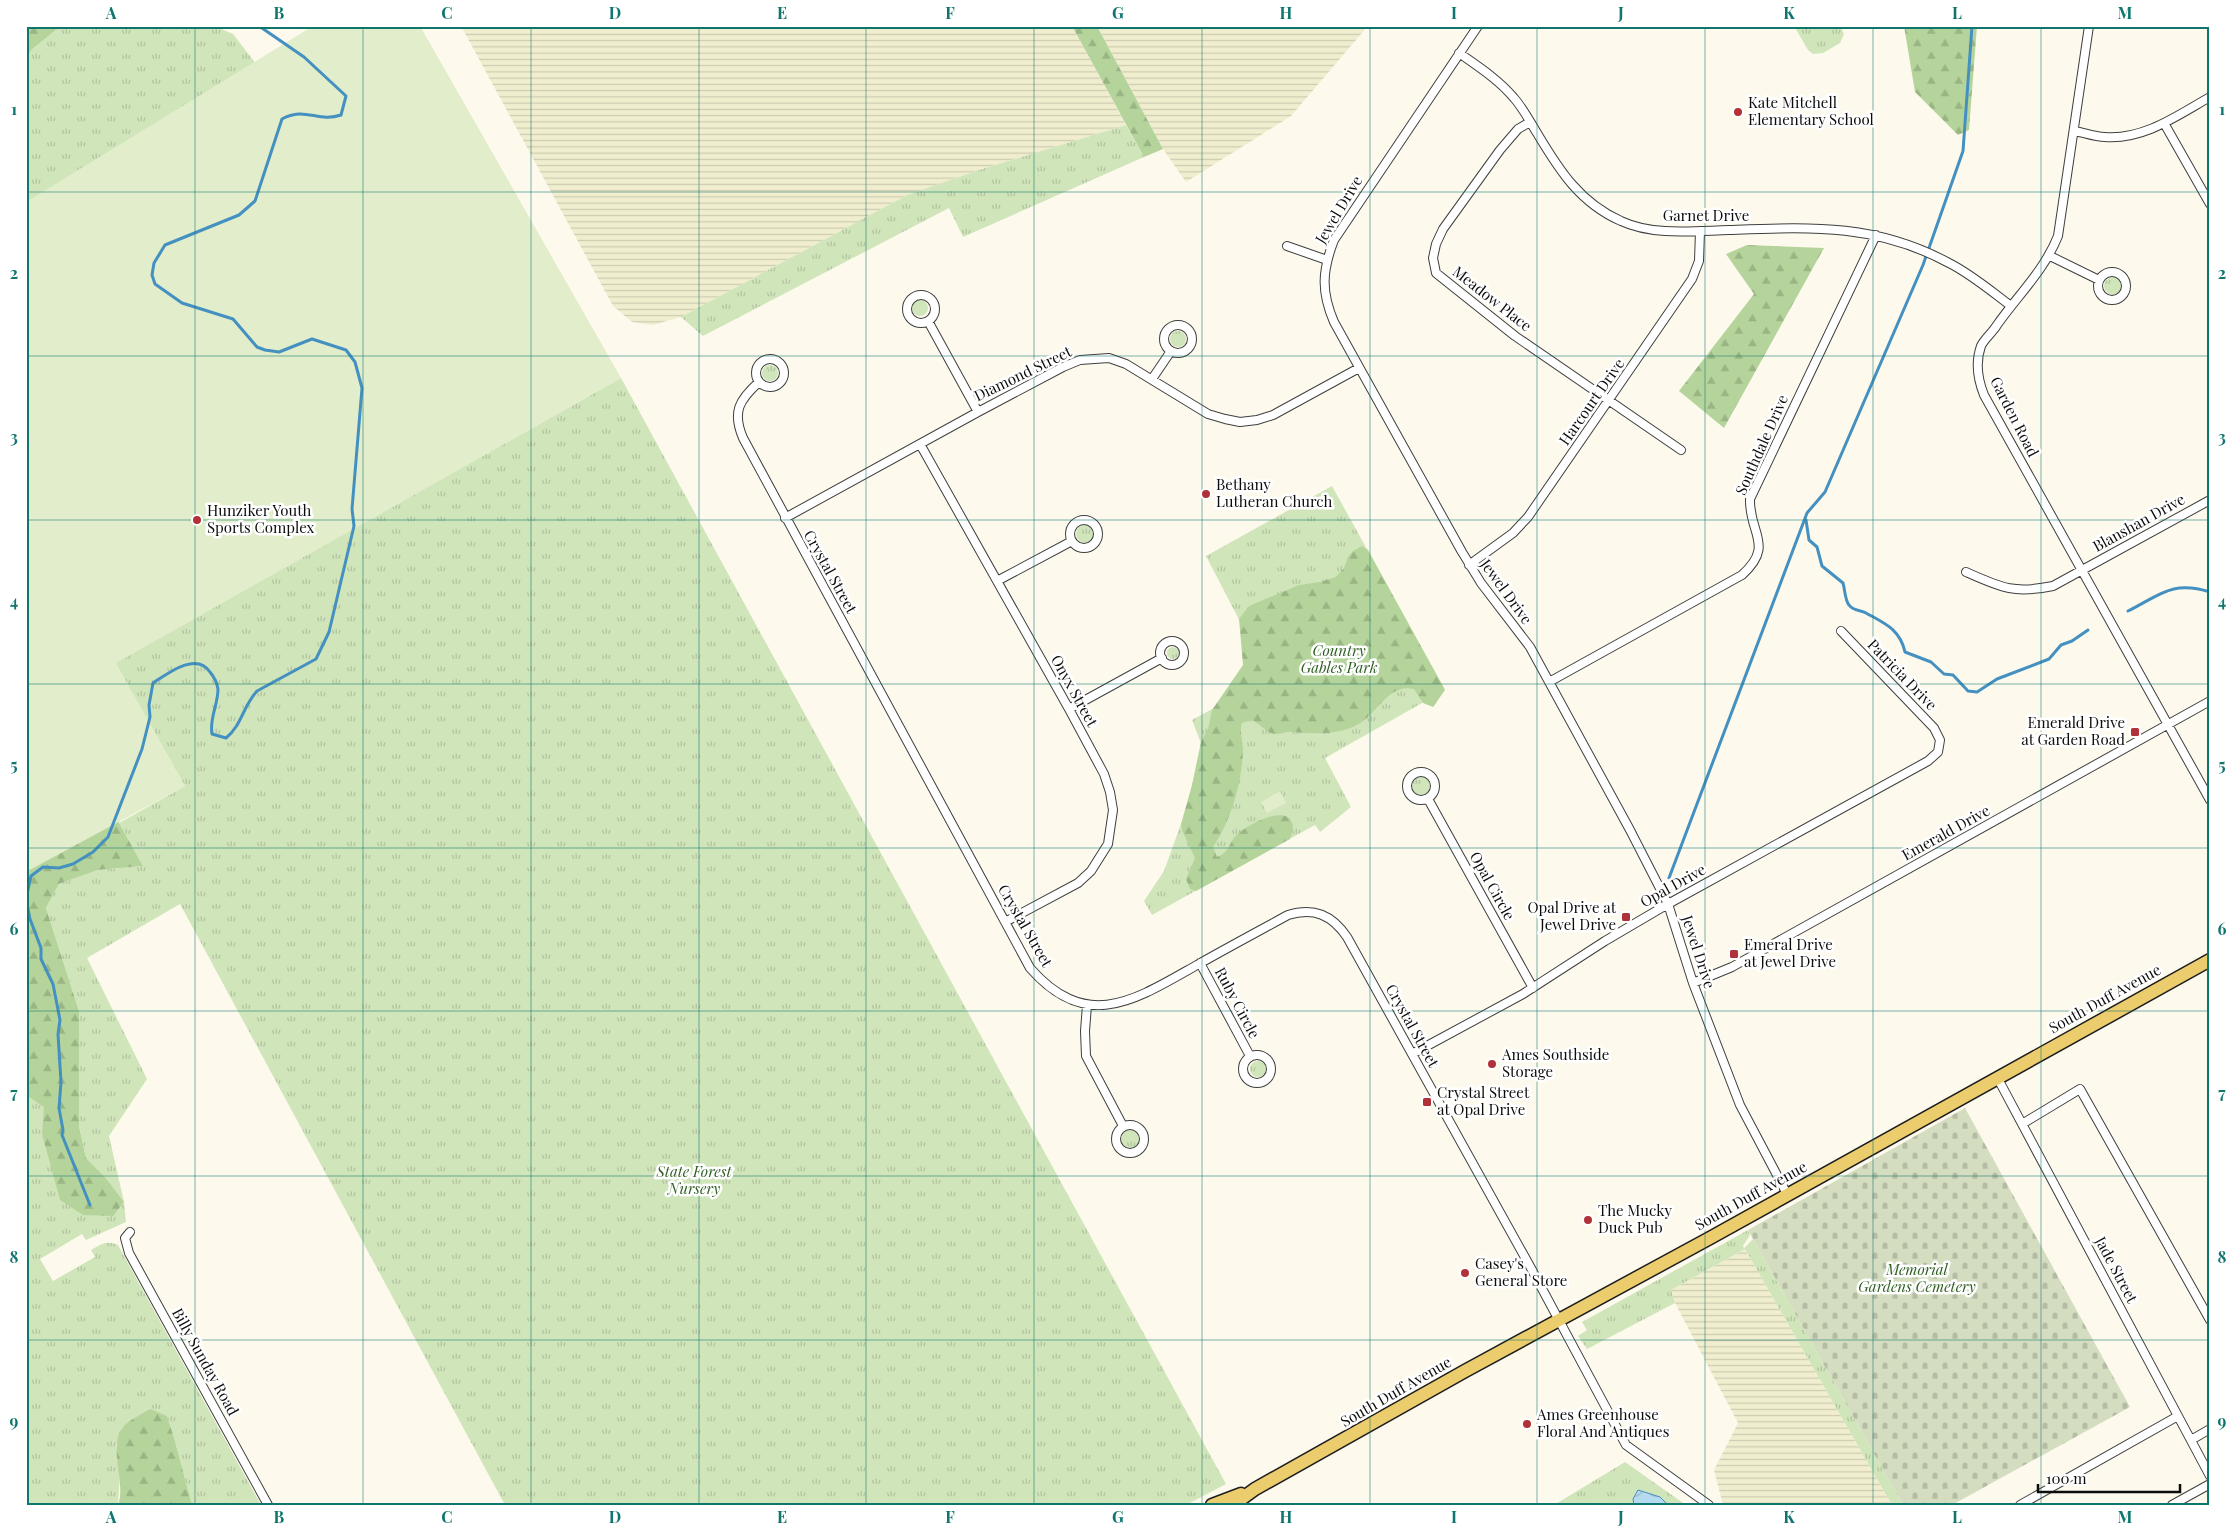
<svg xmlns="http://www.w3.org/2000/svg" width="2236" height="1531" viewBox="0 0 2236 1531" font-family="'Playfair Display',serif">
<defs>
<pattern id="farmland-rules" width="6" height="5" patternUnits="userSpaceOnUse" patternTransform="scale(1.25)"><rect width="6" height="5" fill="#f1eecf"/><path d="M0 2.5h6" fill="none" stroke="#cdcbb1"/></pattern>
<pattern id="grass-tufts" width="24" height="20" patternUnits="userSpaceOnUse" patternTransform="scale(1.25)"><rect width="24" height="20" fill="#d0e5ba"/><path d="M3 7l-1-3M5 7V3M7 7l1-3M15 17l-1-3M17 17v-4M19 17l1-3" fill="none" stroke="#b1c39f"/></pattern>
<pattern id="forest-firs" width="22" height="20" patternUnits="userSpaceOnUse" patternTransform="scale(1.25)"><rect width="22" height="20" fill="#b5d49b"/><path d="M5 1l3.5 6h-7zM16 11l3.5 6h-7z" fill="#9ab584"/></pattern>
<pattern id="cemetery-stones" width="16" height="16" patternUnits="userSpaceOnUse" patternTransform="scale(1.25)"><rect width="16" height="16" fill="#d4ddc0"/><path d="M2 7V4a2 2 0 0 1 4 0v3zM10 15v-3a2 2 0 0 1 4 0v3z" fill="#b5bca4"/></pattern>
<pattern id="water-waves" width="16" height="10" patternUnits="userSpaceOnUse" patternTransform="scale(1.25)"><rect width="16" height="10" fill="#b6dbf0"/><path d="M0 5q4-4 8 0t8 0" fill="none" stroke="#9bbbcd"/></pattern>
</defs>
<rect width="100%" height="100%" fill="#fdfaed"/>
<!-- farmland -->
<path fill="url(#farmland-rules)" d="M461,26H1072L1126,125L979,170L907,195L681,317L653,325L632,322L613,306Z
M1097,26H1368L1291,116L1186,182L1163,149Z
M1745,1249L1892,1505H1723L1714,1470L1738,1423L1675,1303L1671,1290Z"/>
<!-- grass -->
<path fill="url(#grass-tufts)" d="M61,26H214L233,34L260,69L26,210V63L31,50Z
M1794,26H1840L1844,34L1840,43L1823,53L1813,54L1808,50Z
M1126,125L1144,157L963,237L949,208L703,336L681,317L907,195L979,170Z
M2104 286a9 9 0 1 1 18 0a9 9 0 1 1-18 0Z
M912 308a8 8 0 1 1 16 0a8 8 0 1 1-16 0Z
M1170 339a8 8 0 1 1 16 0a8 8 0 1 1-16 0Z
M762 373a8 8 0 1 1 16 0a8 8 0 1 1-16 0Z
M621,378L1226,1484L1186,1505H505L180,904L87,958L147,1079L109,1136L124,1202L126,1222L86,1240L82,1234L40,1259L53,1281L95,1257L91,1250C101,1244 107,1240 118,1245L261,1505H192L175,1441L167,1416L116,1444L120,1473L118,1505H26V1091L48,1105L45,1136L124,1202L106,1178L86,1158L79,1126V1011L46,908L59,884L98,870L143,866L119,823L185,786L115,663Z
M1332,486L1445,690L1325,758L1351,807L1320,832L1315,825L1152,915L1144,901L1164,871L1181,824L1211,821L1213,774L1192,720L1236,696L1260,660L1206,556Z
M1076 534a9 9 0 1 1 18 0a9 9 0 1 1-18 0Z
M1167 653a6 6 0 1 1 12 0a6 6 0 1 1-12 0Z
M1412 786a9 9 0 1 1 18 0a9 9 0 1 1-18 0Z
M1250 1069a8 8 0 1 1 16 0a8 8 0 1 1-16 0Z
M1121 1139a9 9 0 1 1 18 0a9 9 0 1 1-18 0Z
M1748,1230L1750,1235L1743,1246L1744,1248L1753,1239L1903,1505H1892L1745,1249L1671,1290L1675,1303L1587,1349L1578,1336L1587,1330L1582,1322Z
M1625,1462L1686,1505H1554Z"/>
<!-- forest -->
<path fill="url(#forest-firs)" d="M26,26H61L31,50L26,63Z
M1072,26H1097L1163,149L1144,157Z
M1904,26H1977L1969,130L1958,135L1915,92Z
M1747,245L1824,248L1724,428L1679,391L1754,294L1726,254Z
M1362,546L1368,550L1445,690L1433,707L1423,703L1414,689C1387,683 1377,716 1355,726C1335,735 1315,734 1294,732C1286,731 1278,736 1271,733C1264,730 1259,723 1252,720L1242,723C1239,733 1243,740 1243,750C1242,782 1231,821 1213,847L1217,857C1228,853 1228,846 1234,838C1242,827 1283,805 1291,821C1295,827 1292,833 1290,839L1196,891L1190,889L1186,879L1195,858L1182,830L1181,824L1192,785L1201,742L1208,729L1212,710L1243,665L1239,619L1249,606L1299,585L1320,582L1336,577L1344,568L1348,557L1353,551Z
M26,777L120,818L119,823L143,866L98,870L59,884L46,908L79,1011V1126L86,1158L106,1178L124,1202L113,1216L83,1215L60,1200L42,1134L44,1107L26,1095Z
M150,1409L167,1416L175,1441L192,1505H118C127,1481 105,1443 126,1424C133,1418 142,1414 150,1409Z"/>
<!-- cemetery -->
<path fill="url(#cemetery-stones)" d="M1965,1108L2130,1407L1952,1505H1903L1748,1230Z"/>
<!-- pitch -->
<path fill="#e1edcb" d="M313,26H420L621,378L116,663L185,786L26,872V202Z
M1280,791L1286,803L1267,813L1261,802Z"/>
<!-- water -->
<path fill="url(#water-waves)" stroke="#4490c1" d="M1638,1490L1660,1497L1668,1505H1634L1633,1499Z"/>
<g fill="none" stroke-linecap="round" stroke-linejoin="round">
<!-- stream -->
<path stroke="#4490c1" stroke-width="3" d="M1806,520L1809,540L1817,547L1822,566L1843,583C1845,590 1845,600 1849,605C1853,611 1861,610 1866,613C1884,623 1900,629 1905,652L1931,662L1944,674L1953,675L1968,691L1977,692L1997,679L2049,659L2061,645L2072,641L2088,630
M2128,611C2160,595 2172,580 2210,592
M1669,878L1807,513L1825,492L1923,265L1963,151L1972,26
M90,1205L62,1135L63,1130L59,1108L61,1082L58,1034L60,1020L53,984L41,959V948L30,919L26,899L31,876L43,867L59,868L73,864L93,852L108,837L142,749L150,717L149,705L153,683C167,674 196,651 210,672C214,677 217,682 218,689C218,705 209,719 212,734L226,738C242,725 243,706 257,691L316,659L329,632L354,526L352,509L362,388L355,362L346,350L312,339L279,352L265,350L257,347L233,319L182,303L155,284L152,275L154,263L165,245L239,215L255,201L282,119C305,106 318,123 341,115L346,96L304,57L259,26"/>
<!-- minor casing -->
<g stroke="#3f3f3f" stroke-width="10">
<path id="minor" d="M1478,26L1334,240C1322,271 1321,292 1334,322L1462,552L1481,583L1530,647L1630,830L1668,904L1693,983L1740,1105L1787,1194
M2089,26L2058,236C2044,271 2018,295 1997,325C1993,332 1984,339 1981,346C1975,363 1978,380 1984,395L2210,800
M1459,53C1479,67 1499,80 1514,98C1523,108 1530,122 1537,133C1559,170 1580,203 1621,221C1653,236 1694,231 1729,230C1810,227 1875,223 1949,263C1971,274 1991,291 2011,306
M1530,122L1518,129L1500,150L1443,229L1436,244L1433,258L1436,273L1515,336L1681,450
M2164,123L2210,204
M2075,131C2085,133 2095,137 2105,137C2144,140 2178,115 2210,97
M1287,246L1327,260
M2050,256L2099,280
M2098 286a14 14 0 1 1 28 0a14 14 0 1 1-28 0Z
M907 309a14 14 0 1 1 28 0a14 14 0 1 1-28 0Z
M928,321L978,412
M1164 339a14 14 0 1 1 28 0a14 14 0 1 1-28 0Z
M756 373a14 14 0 1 1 28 0a14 14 0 1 1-28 0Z
M1152,379L1171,351
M759,382C739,400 732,412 743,438L1030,968C1087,1033 1135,1000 1197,965C1227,948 1257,932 1288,915C1314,907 1332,915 1347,937L1532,1270L1626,1445L1709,1505
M920,444L1069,709L1104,774L1110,792L1113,810L1108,844L1091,871L1078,883L1005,922
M785,518L978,412L1063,367L1080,360L1109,358L1126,364L1208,414L1225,419L1240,422L1257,420L1273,415L1359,368
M1070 534a14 14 0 1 1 28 0a14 14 0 1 1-28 0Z
M1469,565L1513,533L1528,517L1692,279L1699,261L1700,231
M1966,572C2002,588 2014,594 2053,586L2210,500
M997,581L1072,541
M1160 653a12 12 0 1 1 24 0a12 12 0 1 1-24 0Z
M1549,682L1742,575C1775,545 1749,534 1750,499L1876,235
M1069,709L1162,658
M1407 786a14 14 0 1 1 28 0a14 14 0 1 1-28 0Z
M1428,799L1533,988
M1200,963L1250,1056
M1693,983L1732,967L2210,701
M1087,1005L1085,1031L1086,1056L1123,1126
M1412,1054L1523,994L1605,941L1668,904L1928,761L1938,752L1940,740L1934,728L1841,631
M1243 1069a14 14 0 1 1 28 0a14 14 0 1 1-28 0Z
M1997,1077L2210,1476
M2022,1124L2080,1089L2210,1320
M1116 1139a14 14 0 1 1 28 0a14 14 0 1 1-28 0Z
M130,1232L125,1238L129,1253L268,1505
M2191,1440L2210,1429
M2020,1505L2178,1416
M2172,1505L2210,1484"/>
</g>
<!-- primary casing -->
<g stroke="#1d1d1d" stroke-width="15">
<path id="primary" d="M1212,1505L1241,1494
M1233,1505L1255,1489L1465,1371L1710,1238L2210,960"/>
</g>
<!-- minor -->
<use href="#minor" stroke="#fff" stroke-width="8"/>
<!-- primary -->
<use href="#primary" stroke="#eccd6e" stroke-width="12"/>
</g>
<!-- grid -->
<path fill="none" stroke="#0f766e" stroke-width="1" stroke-opacity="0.55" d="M195,26V1505M363,26V1505M531,26V1505M699,26V1505M866,26V1505M1034,26V1505M1202,26V1505M1370,26V1505M1537,26V1505M1705,26V1505M1873,26V1505M2041,26V1505M26,192H2210M26,356H2210M26,520H2210M26,684H2210M26,848H2210M26,1011H2210M26,1176H2210M26,1340H2210"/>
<!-- markers -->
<g fill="#b03138" stroke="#fff" stroke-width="2">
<circle cx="1738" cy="112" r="5"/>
<circle cx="1206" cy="494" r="5"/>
<circle cx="197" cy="520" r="5"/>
<rect x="2130" y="727" width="10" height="10" rx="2.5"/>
<rect x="1621" y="912" width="10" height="10" rx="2.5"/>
<rect x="1729" y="949" width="10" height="10" rx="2.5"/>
<circle cx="1492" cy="1064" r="5"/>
<rect x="1422" y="1097" width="10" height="10" rx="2.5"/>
<circle cx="1588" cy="1220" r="5"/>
<circle cx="1465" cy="1273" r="5"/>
<circle cx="1527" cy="1424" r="5"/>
</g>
<g text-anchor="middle" stroke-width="5" stroke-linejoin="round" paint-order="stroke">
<!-- poi labels -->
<g font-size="15" fill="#0c0c0c" stroke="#fff" text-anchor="start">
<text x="1748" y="108">Kate Mitchell<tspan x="1748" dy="17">Elementary School</tspan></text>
<text x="1216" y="490">Bethany<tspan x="1216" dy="17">Lutheran Church</tspan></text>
<text x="207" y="516">Hunziker Youth<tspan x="207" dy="17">Sports Complex</tspan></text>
<text x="2125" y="728" text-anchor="end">Emerald Drive<tspan x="2125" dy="17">at Garden Road</tspan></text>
<text x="1616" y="913" text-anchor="end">Opal Drive at<tspan x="1616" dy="17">Jewel Drive</tspan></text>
<text x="1744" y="950">Emeral Drive<tspan x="1744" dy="17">at Jewel Drive</tspan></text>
<text x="1502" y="1060">Ames Southside<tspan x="1502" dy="17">Storage</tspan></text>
<text x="1437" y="1098">Crystal Street<tspan x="1437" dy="17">at Opal Drive</tspan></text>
<text x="1598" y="1216">The Mucky<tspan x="1598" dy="17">Duck Pub</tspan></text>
<text x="1475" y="1269">Casey's<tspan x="1475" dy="17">General Store</tspan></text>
<text x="1537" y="1420">Ames Greenhouse<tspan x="1537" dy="17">Floral And Antiques</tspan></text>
</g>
<!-- street labels -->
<g font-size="15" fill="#0c0c0c" stroke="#fff">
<text transform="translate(1339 210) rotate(-59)" y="5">Jewel Drive</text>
<text x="1706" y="221">Garnet Drive</text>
<text transform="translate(1492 299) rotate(38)" y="5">Meadow Place</text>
<text transform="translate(1023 374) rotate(-26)" y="5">Diamond Street</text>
<text transform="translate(1592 402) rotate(-55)" y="5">Harcourt Drive</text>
<text transform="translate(2014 417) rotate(63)" y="5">Garden Road</text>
<text transform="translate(1762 445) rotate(-66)" y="5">Southdale Drive</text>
<text transform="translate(2139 523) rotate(-29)" y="5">Blanshan Drive</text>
<text transform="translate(830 572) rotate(61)" y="5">Crystal Street</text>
<text transform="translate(1506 592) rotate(54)" y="5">Jewel Drive</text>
<text transform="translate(1902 675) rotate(46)" y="5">Patricia Drive</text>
<text transform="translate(1074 691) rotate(61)" y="5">Onyx Street</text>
<text transform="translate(1946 833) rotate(-29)" y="5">Emerald Drive</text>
<text transform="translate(1492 886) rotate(61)" y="5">Opal Circle</text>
<text transform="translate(1673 886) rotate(-29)" y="5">Opal Drive</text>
<text transform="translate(1025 926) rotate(60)" y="5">Crystal Street</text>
<text transform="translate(1698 952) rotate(72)" y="5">Jewel Drive</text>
<text transform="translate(2105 999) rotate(-29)" y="5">South Duff Avenue</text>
<text transform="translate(1237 1003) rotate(62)" y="5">Ruby Circle</text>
<text transform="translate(1412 1026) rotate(61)" y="5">Crystal Street</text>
<text transform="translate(1751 1196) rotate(-29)" y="5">South Duff Avenue</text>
<text transform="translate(2116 1270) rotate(62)" y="5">Jade Street</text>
<text transform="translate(205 1362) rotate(61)" y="5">Billy Sunday Road</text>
<text transform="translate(1396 1392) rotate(-30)" y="5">South Duff Avenue</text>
</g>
<!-- park labels -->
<g font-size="15" font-style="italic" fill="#2f5e23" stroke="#fff">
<text x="1339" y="656">Country<tspan x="1339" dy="17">Gables Park</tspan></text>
<text x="694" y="1177">State Forest<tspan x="694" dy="17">Nursery</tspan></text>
<text x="1917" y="1275">Memorial<tspan x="1917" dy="17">Gardens Cemetery</tspan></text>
</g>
</g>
<!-- border -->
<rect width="2236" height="1531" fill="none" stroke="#ffffff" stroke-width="55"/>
<!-- scale -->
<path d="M2038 1484v8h142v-8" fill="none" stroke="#0c0c0c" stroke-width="2.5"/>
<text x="2046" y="1484" font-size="15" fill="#0c0c0c" stroke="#ffffff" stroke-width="4" paint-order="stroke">100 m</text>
<rect x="28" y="28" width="2180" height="1476" fill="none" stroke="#0f766e" stroke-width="2"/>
<g font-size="16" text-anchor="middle" font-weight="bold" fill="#0f766e">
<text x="111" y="19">A</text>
<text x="279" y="19">B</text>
<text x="447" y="19">C</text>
<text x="615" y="19">D</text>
<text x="782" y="19">E</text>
<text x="950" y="19">F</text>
<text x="1118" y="19">G</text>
<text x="1286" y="19">H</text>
<text x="1454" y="19">I</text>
<text x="1621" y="19">J</text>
<text x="1789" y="19">K</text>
<text x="1957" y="19">L</text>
<text x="2125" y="19">M</text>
<text x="14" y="115">1</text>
<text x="2222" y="115">1</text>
<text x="14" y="279">2</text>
<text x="2222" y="279">2</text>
<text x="14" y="443">3</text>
<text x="2222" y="443">3</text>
<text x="14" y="607">4</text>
<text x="2222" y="607">4</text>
<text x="14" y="771">5</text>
<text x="2222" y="771">5</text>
<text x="14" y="935">6</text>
<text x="2222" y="935">6</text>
<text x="14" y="1099">7</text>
<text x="2222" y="1099">7</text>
<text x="14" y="1263">8</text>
<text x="2222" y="1263">8</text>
<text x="14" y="1427">9</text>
<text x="2222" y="1427">9</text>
<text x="111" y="1523">A</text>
<text x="279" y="1523">B</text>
<text x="447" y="1523">C</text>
<text x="615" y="1523">D</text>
<text x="782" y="1523">E</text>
<text x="950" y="1523">F</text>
<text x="1118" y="1523">G</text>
<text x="1286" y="1523">H</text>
<text x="1454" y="1523">I</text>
<text x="1621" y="1523">J</text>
<text x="1789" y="1523">K</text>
<text x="1957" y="1523">L</text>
<text x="2125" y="1523">M</text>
</g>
</svg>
